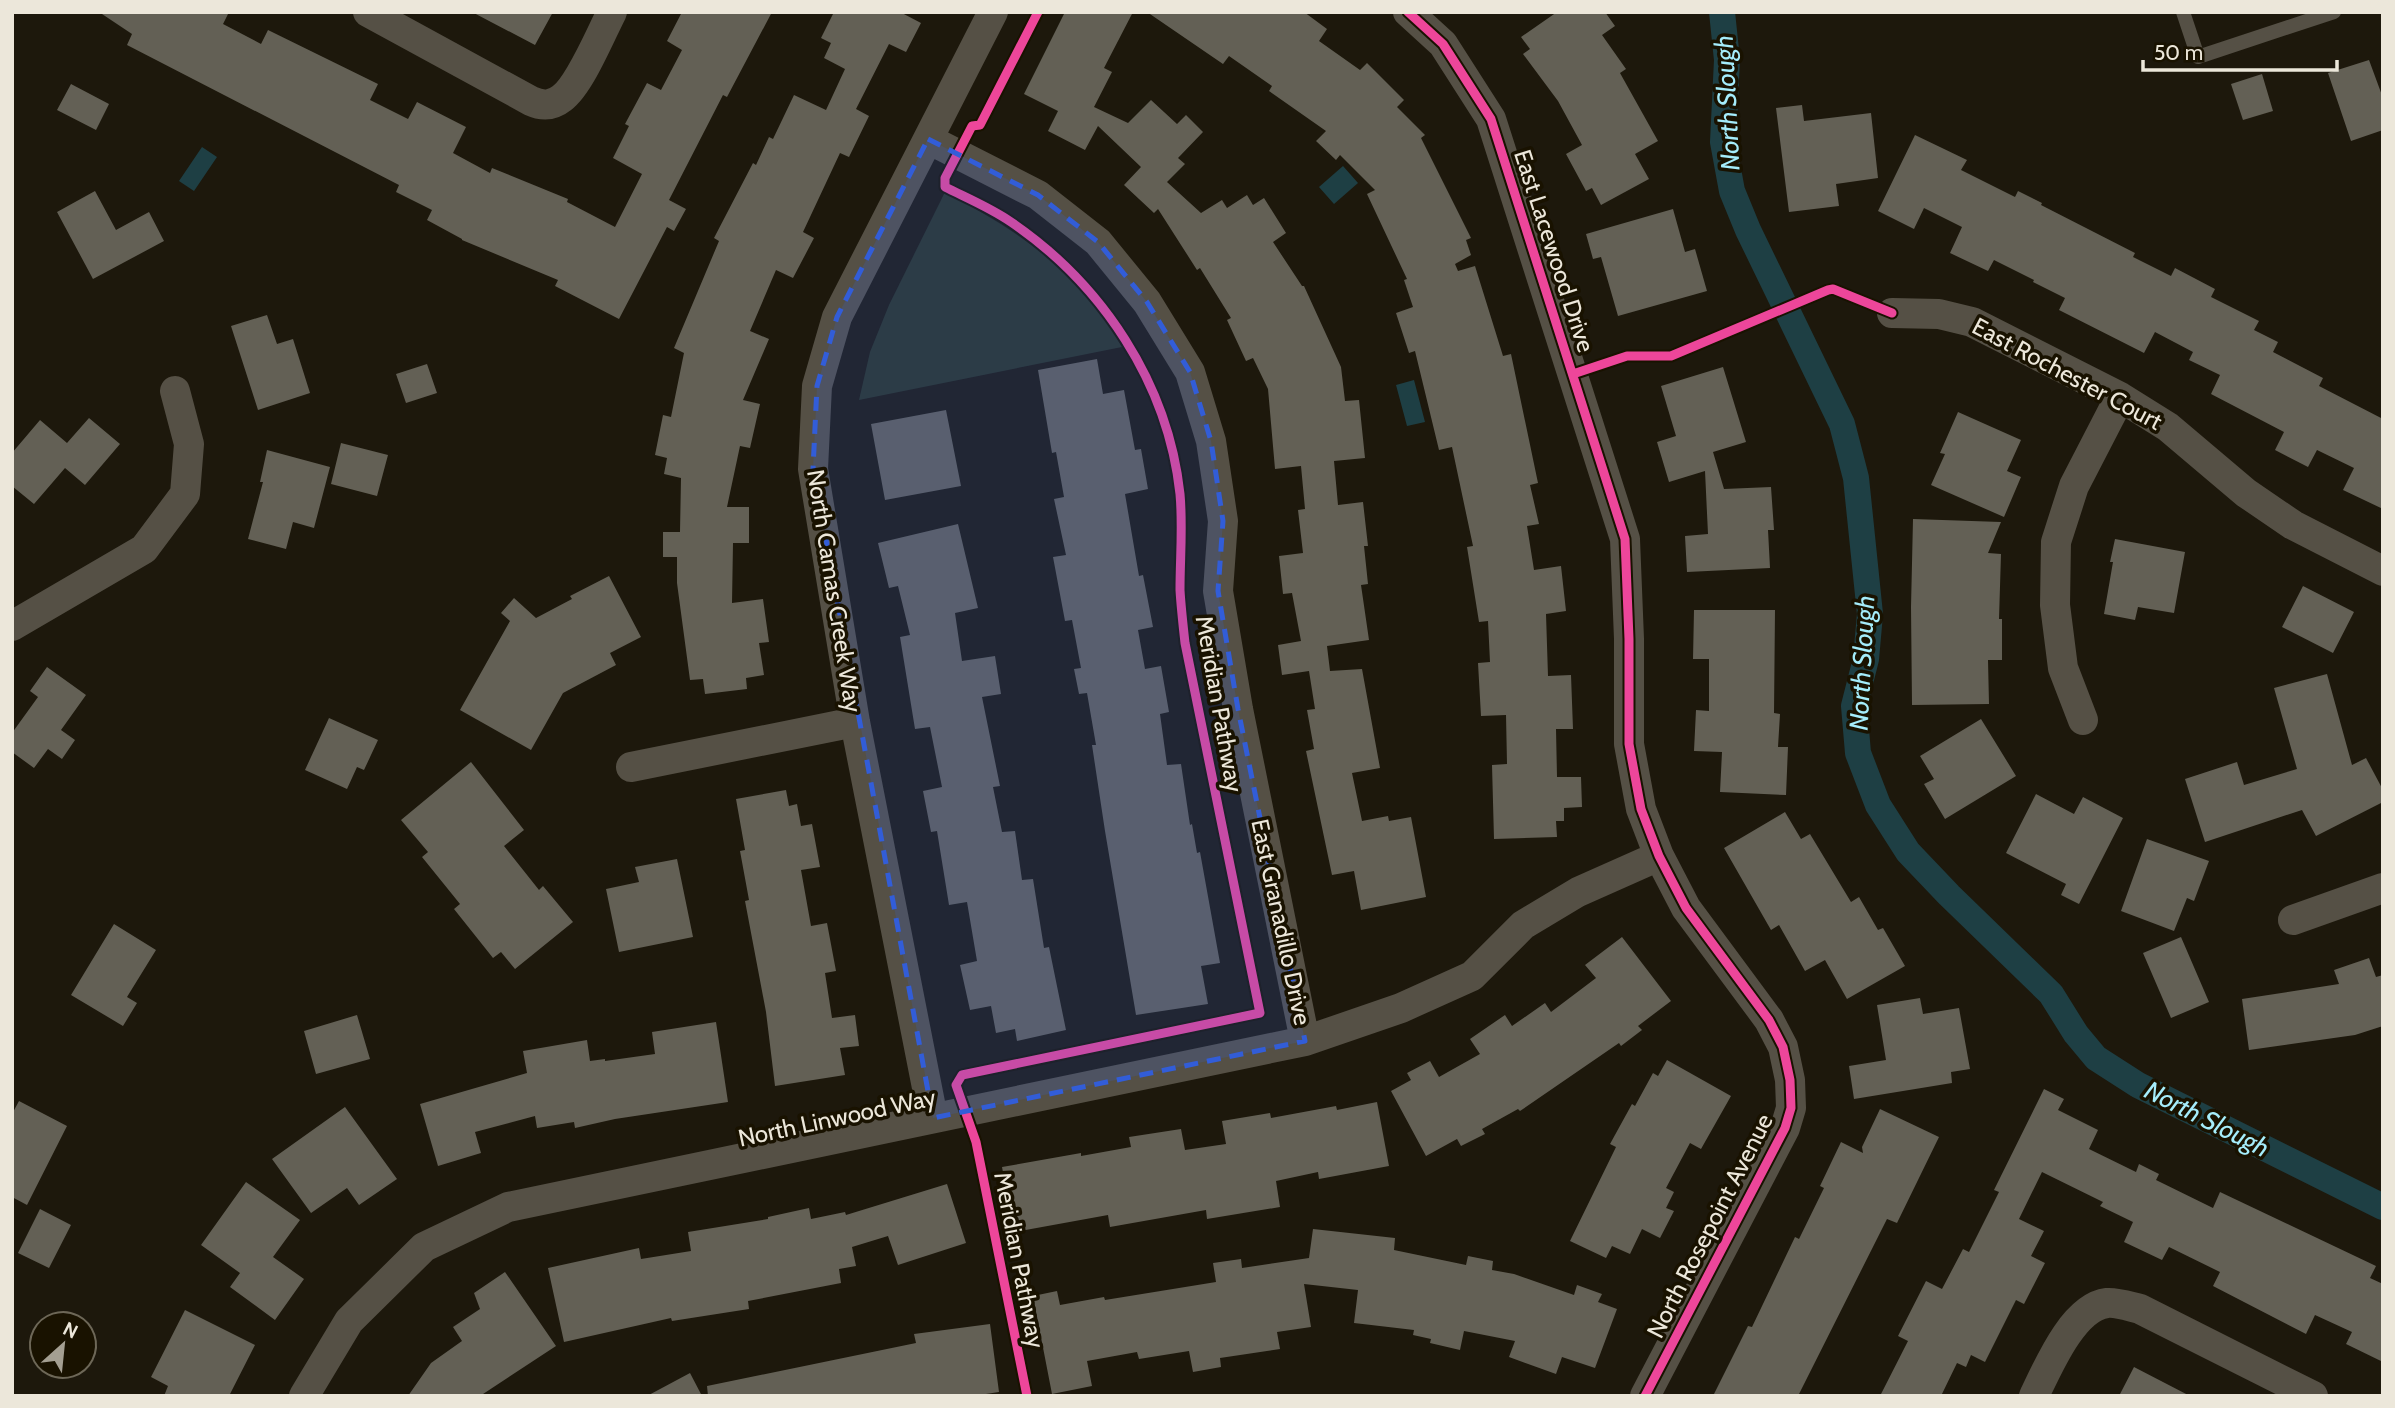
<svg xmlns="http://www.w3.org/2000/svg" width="2395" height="1408" viewBox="0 0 2395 1408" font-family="Cabin,sans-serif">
<rect width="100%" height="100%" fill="#1d180c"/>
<!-- green -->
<path fill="#2b3424" d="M945,192C1020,232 1079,271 1122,347L859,400L870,352L889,305Z"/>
<!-- water -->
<path fill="#1e3f44" d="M202,147L217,157L194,191L179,181Z
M1343,166L1358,183L1334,204L1319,187Z
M1414,380L1425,422L1407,426L1396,385Z"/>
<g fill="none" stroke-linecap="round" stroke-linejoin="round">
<!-- canal -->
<path stroke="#1e3f44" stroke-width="26" d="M1722,12L1727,60L1723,142L1732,191L1748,230L1842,424L1856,478L1870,614L1866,659L1854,706L1858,753L1878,805L1908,852L1949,895L2051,994L2076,1034L2096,1058L2138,1085L2383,1207"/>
</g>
<!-- building -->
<path fill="#636055" d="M99,12H229L223,24L261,44L268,30L378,84L370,100L408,119L417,102L466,127L453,153L490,173L492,168L568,199L567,202L615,227L642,174L613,158L629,126L625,124L647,83L661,90L682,50L667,41L682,12H772L727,97L723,95L669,200L686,209L674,231L667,227L619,319L555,286L558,280L462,240V239L427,220L432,210L396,192L399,185L127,45L132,34Z
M472,12H553L535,45Z
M834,12H900L921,23L906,52L889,44L856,109L869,116L849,157L840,153L803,232L814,238L793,278L776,270L750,331L769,339L743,400L760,404L750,448L740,446L727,507H749V543H733L732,603L763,599L769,642L759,643L764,675L746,678L747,689L705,694L703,679L690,680L677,583V557H663V532H680L681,478L664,474L667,458L655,455L663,415L671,417L684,353L674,348L719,241L714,238L753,163L756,165L769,137L773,139L794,95L826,110L845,69L824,58L831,43L821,38Z
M1065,12H1133L1104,68L1112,72L1094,107L1128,123L1151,100L1177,124L1186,115L1203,132L1178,158L1185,164L1167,182L1201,213L1222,200L1227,208L1247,195L1253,205L1264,198L1286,233L1273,242L1302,286H1304L1341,367L1345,401L1359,400L1365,458L1334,461L1338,505L1363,502L1368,546H1364L1368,584L1361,585L1369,640L1327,646L1330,671L1362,669L1380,768L1352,773L1362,821L1388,816L1389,821L1411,817L1426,897L1361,910L1354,871L1332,875L1306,751L1314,749L1307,710L1315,709L1309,671L1282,675L1278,645L1301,641L1292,593L1283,594L1279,556L1303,553L1298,510L1305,509L1301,466L1275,469L1268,389L1253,358L1246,361L1227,320L1231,318L1200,268L1197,270L1158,209L1154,213L1124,185L1141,167L1098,126L1085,150L1048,131L1058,111L1024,94Z
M1147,12H1304L1327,29L1319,41L1360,70L1367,63L1404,100L1397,107L1425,135L1421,138L1471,238L1466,240L1471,255L1455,264L1458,271L1475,266L1503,356L1511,354L1538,483L1530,485L1539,524L1527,526L1534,570L1561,566L1566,611L1546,614L1548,676L1571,675L1573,729H1556L1557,777H1581L1582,807L1564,808V821H1556L1557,837L1494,839L1492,765L1507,764L1506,715L1481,716L1478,663L1490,662L1488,621L1479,622L1467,547L1473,546L1452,447L1439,450L1415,351L1409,353L1396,313L1413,307L1404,280L1407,279L1367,194L1375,190L1340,155L1336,160L1316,141L1326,131L1269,91L1272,86L1229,56L1223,64Z
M1557,12H1605L1615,26L1602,35L1626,69L1620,73L1658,141L1635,154L1649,179L1601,205L1592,188L1586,191L1566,154L1582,145L1558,101L1523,54L1530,49L1521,37Z
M2369,60L2383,98V130L2351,141L2328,73Z
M2262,74L2273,111L2243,120L2231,84Z
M71,84L109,104L96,130L57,110Z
M1802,105L1804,121L1871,113L1878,178L1836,184L1839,206L1789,212L1776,108Z
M1915,135L1967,160L1961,170L2015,197L2018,191L2042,203L2041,205L2135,253L2133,257L2171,276L2175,268L2215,289L2211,297L2259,321L2254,330L2278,342L2273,352L2323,378L2319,386L2383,419V509L2343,490L2354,468L2317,450L2308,467L2275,450L2284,432L2211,394L2220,375L2189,360L2193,352L2155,332L2144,353L2059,310L2065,298L2033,282L2034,280L1994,260L1988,271L1950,253L1962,227L1924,208L1914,229L1878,211Z
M95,191L116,230L149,212L164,241L93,279L57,212Z
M1673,209L1685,252L1695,249L1707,291L1618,316L1601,257L1593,259L1586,234Z
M267,315L277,344L293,339L310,393L258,410L231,326Z
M1097,359L1103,394L1124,390L1135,450L1141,449L1148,489L1125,494L1139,576L1143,575L1153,627L1138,630L1145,669L1161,666L1169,712L1160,714L1167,765L1181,764L1190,825L1192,824L1197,853L1200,852L1220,963L1201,966L1208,1004L1136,1015L1105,831L1092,745H1096L1087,693L1079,694L1074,669L1081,668L1072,620L1065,621L1053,557L1066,555L1054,499L1064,497L1056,452L1052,453L1038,370Z
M427,364L437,393L406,403L396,374Z
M1723,367L1746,442L1713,452L1724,489L1771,487L1774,530H1768L1770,568L1687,572L1685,536L1708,534L1705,471L1669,482L1657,442L1676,436L1661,386Z
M946,410L961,486L885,500L871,424Z
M1958,412L2021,440L2007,471L2021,477L2004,517L1931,485L1945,454L1940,453Z
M89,418L120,444L85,485L65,468L34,504L12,486V453L40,420L67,443Z
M341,443L388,455L377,496L331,484Z
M267,450L330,467L314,528L293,522L286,549L248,539L263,482H260Z
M1913,519L2001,522L1988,553L2001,554L1999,619H2002V660H1988L1989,704L1912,705L1911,607Z
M958,524L978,608L955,613L962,661L995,656L1001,694L982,697L1000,786L993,787L1002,832L1015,831L1022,880L1033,879L1044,948L1049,947L1066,1030L1017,1041L1015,1029L996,1033L991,1006L970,1010L960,965L977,961L967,902L949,905L937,831L931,832L923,791L942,787L930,727L915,729L900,637L910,635L898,586L889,588L878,543Z
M2115,539L2185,552L2174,613L2138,607L2135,620L2104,614L2113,562H2110Z
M609,576L641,637L610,653L616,665L563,693L531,750L460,710L510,621L501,613L514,598L536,618L572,599L570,596Z
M2303,586L2354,612L2333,653L2282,627Z
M1694,610H1775L1774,713L1780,714L1778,747H1788L1786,795L1720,792L1722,752L1694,751L1696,710L1709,711V659H1693Z
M47,667L86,695L61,730L75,740L62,759L48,749L34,768L12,752V733L38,697L30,691Z
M2327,674L2352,765L2366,758L2383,790V802L2316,836L2302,810L2205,842L2185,779L2237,762L2244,785L2297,769L2274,688Z
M329,718L378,740L364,770L357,767L347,789L305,770Z
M1981,719L2016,776L1945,819L1924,784L1934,779L1920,756Z
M471,762L524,830L504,846L539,890L543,886L573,922L515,969L501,952L493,958L454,909L460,904L422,857L428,852L401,820Z
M786,790L789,806L797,804L801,826L812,824L820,867L801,870L811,926L827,923L836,971L825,973L832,1018L855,1015L859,1046L840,1048L845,1075L775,1086L766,1012L745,901L749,900L740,851L745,850L736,799Z
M2036,794L2074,814L2083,797L2123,818L2079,904L2061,895L2066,884L2006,853Z
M1785,812L1801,839L1810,834L1851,902L1859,897L1878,930L1883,928L1905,966L1847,999L1825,960L1805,971L1779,925L1771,930L1724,848Z
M2147,839L2209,861L2194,901L2187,898L2174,931L2121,911Z
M677,859L693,937L619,952L606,889L639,882L635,867Z
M114,924L156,950L127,997L137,1003L123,1026L71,995Z
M1622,937L1671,1001L1638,1026L1642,1030L1621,1046L1619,1043L1520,1111L1518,1109L1482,1129L1485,1134L1461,1146L1457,1139L1426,1156L1391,1091L1411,1080L1407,1073L1430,1061L1439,1077L1480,1054L1470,1039L1505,1015L1512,1026L1545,1003L1551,1012L1596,978L1585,965Z
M2181,937L2209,1002L2171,1018L2143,953Z
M2369,958L2376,977L2383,975V1026L2355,1035L2249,1050L2242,999L2339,984L2334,970Z
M1920,998L1923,1014L1959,1008L1970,1069L1951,1072L1952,1083L1854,1099L1849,1066L1886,1060L1877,1005Z
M357,1015L370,1059L316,1074L304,1031Z
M716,1022L728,1102L615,1119L575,1128L574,1122L537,1128L535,1116L475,1132L481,1153L438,1166L420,1104L527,1073L523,1051L587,1040L590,1061L605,1059V1061L655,1054L652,1032Z
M1667,1060L1731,1096L1701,1149L1690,1143L1666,1188L1674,1192L1666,1208L1674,1211L1660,1238L1642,1229L1630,1254L1612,1246L1606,1258L1570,1241L1616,1147L1610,1144L1632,1104L1635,1106L1653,1073L1658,1076Z
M2044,1089L2064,1099L2058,1110L2098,1130L2089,1149L2136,1172L2139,1164L2159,1174L2156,1180L2213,1208L2220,1192L2376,1266L2370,1278L2383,1284V1362L2346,1344L2352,1332L2315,1315L2306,1334L2213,1286L2220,1272L2169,1247L2162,1260L2124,1242L2133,1222L2100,1206L2103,1202L2042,1172L2019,1219L2044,1231L2031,1256L2045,1263L2024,1304L2016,1300L1985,1362L1971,1355L1966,1367L1957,1363L1941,1396H1880L1908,1341L1898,1336L1926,1281L1942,1289L1963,1249L1969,1252L1999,1192L1994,1190Z
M19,1101L67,1126L27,1205L12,1197V1114Z
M1377,1102L1389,1166L1319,1179L1318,1172L1276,1181L1280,1207L1207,1219L1206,1210L1110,1227L1108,1215L1014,1232L1002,1167L1081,1153V1156L1131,1147L1129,1137L1181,1129L1185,1150L1226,1144L1222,1121L1270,1113L1271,1118L1336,1106L1337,1110Z
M345,1107L397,1179L359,1205L347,1188L311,1213L272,1159Z
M1880,1109L1939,1137L1897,1223L1887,1219L1798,1396H1713L1748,1326L1752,1327L1795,1237L1799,1239L1824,1188L1820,1186L1841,1142L1863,1153L1862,1147Z
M246,1182L300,1220L273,1257L304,1279L275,1320L230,1287L240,1273L201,1245Z
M947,1184L966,1243L898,1265L888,1236L852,1247L856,1266L839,1269L841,1283L748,1301L749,1309L672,1321L671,1318L564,1342L548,1268L639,1248L641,1259L691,1251L688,1232L768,1219V1217L809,1208L811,1219L845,1212L846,1215Z
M40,1209L71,1225L49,1268L18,1253Z
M1313,1229L1395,1238L1394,1250L1466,1265L1468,1256L1493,1261L1492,1270L1514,1274L1574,1295L1577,1285L1602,1294L1598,1302L1617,1309L1595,1368L1562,1357L1556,1374L1509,1357L1515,1341L1464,1331L1460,1350L1430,1343L1431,1339L1413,1335L1414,1330L1354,1323L1358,1290L1304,1284L1311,1327L1277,1332L1280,1349L1220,1358L1221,1367L1193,1372L1189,1351L1139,1359L1137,1352L1087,1361L1092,1386L1052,1394L1033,1296L1057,1291L1060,1305L1104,1297L1105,1300L1216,1282L1213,1263L1241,1259L1242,1268L1309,1258Z
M505,1272L556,1346L480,1396H408L431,1363L462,1341L453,1327L480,1309L474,1293Z
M185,1310L255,1345L229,1396H164L168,1386L151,1377Z
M990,1324L999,1392L973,1396H708L707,1386L916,1343L914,1334Z
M2134,1367L2190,1396H2119Z
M690,1373L702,1396H647Z"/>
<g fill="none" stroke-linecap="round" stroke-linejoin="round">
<!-- lane -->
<path stroke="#555045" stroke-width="14" d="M2183,12L2198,57L2334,12"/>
<!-- street -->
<path stroke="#555045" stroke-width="30" d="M368,12L531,101C542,106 552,106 562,98C580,85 601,33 612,12
M1408,12L1443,44L1491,119L1625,539L1629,639V744L1641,809L1659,856L1686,908L1769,1020L1783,1047L1790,1080L1791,1108L1785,1128L1645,1396
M928,139L1038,195L1098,242L1147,302L1190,372L1211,441L1223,521L1218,591L1238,709L1305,1041
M1892,313L1939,314L1972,322L2120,397L2168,427L2246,493L2293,525L2383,571
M12,626L144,549L185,494L189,444L175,391
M2083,720L2063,668L2055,605L2056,542L2074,486L2120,397
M631,767L855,722
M2293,920L2383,888
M933,1118L855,722L813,469L817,386L837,317L993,12
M304,1396L349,1321L424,1247L508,1207L1305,1041L1401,1008L1472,976L1523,925L1578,892L1659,856
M2034,1396C2048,1367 2073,1307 2107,1303C2117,1302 2131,1307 2140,1309L2313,1396"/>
<!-- cycleway casing -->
<g stroke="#191200" stroke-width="13">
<path id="cycleway" d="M1408,12L1443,44L1491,119L1625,539L1629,639V744L1641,809L1659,856L1686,908L1769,1020L1783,1047L1790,1080L1791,1108L1785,1128L1645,1396
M1573,374L1627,356H1671L1828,290L1833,289L1892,313
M1027,1396L976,1142L956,1085L962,1075L1260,1013L1185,643C1183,625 1181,607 1180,590C1180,558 1183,526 1180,494C1168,383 1102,284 1011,222C991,208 967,198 945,187V178L972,126L980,125L1038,12"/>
</g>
<!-- cycleway -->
<use href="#cycleway" stroke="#ed469a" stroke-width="9"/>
</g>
<!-- marked area -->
<path fill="#325dd8" fill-opacity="0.2" stroke="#325dd8" stroke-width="5" stroke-dasharray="14 9" stroke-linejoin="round" d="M928,139L1038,195L1098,242L1147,302L1190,372L1211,441L1223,521L1218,591L1238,709L1305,1041L933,1118L813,469L817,386L837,317Z"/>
<g text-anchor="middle" stroke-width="7" stroke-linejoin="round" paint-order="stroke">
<!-- street labels -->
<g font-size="24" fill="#ece7da" stroke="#191200">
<text transform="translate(1554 251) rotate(72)" y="8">East Lacewood Drive</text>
<text transform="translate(2067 374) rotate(28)" y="8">East Rochester Court</text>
<text transform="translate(834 591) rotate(81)" y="8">North Camas Creek Way</text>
<text transform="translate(1219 704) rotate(80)" y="8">Meridian Pathway</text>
<text transform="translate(1281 922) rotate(78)" y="8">East Granadillo Drive</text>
<text transform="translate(837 1118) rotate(-12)" y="8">North Linwood Way</text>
<text transform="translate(1710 1226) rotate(-63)" y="8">North Rosepoint Avenue</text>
<text transform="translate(1019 1260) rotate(79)" y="8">Meridian Pathway</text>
</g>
<!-- water labels -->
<g font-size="26" font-style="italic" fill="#a5edfb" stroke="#191200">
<text transform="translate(1727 103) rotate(-93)" y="9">North Slough</text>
<text transform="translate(1862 663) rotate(-87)" y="9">North Slough</text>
<text transform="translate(2207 1119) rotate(27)" y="9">North Slough</text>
</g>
</g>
<!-- border -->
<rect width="2395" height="1408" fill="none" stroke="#ece7da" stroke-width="28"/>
<!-- north arrow -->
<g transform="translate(63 1345) rotate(27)"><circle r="33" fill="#191200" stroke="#6d6757" stroke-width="2"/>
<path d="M0-5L12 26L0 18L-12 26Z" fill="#a49f92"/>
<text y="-10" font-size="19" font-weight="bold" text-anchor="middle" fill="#ece7da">N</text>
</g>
<!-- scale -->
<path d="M2143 60v10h194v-10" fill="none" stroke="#ece7da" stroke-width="3.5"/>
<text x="2154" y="60" font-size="21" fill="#ece7da" stroke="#191200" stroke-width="5" paint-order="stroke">50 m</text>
</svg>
